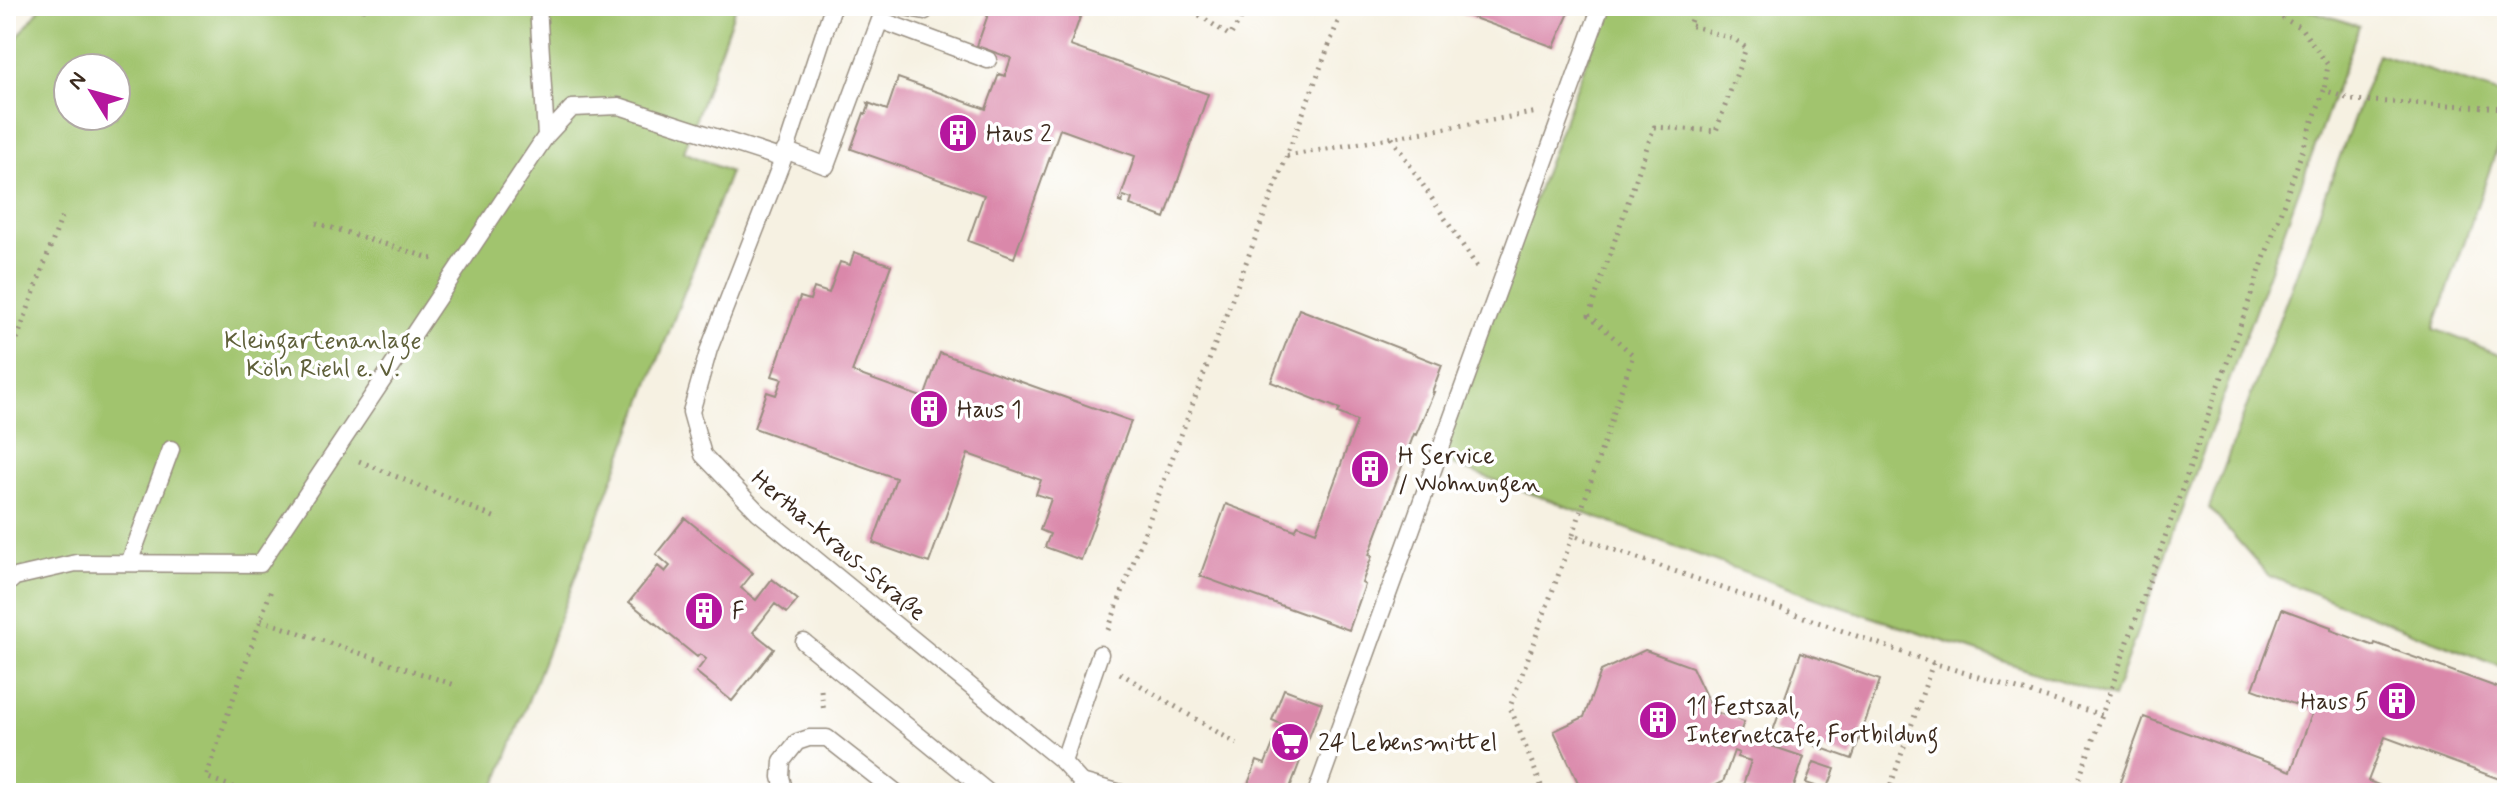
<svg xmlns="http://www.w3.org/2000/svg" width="2513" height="799" viewBox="0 0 2513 799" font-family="Mynerve,sans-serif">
<rect width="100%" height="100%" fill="#fff"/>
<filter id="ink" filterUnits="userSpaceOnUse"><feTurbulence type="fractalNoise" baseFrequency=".0125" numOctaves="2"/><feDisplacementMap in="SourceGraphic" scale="16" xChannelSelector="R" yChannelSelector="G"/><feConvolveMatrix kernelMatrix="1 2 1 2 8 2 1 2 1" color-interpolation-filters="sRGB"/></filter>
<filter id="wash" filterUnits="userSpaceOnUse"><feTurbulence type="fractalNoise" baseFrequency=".006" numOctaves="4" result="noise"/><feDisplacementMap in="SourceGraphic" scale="32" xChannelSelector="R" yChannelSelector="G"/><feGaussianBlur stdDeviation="1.8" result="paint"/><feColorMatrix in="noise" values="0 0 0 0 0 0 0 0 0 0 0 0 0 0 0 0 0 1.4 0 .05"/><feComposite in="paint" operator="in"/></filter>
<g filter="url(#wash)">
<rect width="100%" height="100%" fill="#f6f1e2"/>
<!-- green -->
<path fill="#a1c46e" stroke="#6e7746" stroke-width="2" fill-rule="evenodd" d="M42,6H736L684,152L730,172L493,793H6V52ZM68,68H116V116H68Z
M1607,6H2297L2359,26L2113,698L1821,600L1437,459Z
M2378,54L2507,96V120L2434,329L2507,357V669L2269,576L2209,508Z"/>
<g id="blocks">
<!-- building -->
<path fill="#da88aa" d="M991,6H1084L1070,46L1208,94L1165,218L1130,205L1132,199L1124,196L1122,203L1119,202L1135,156L1060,129L1014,258L968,241L984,195L851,149L864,113L866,114L869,106L868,103L887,110L898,78L986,109L999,74L1005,76L1011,58L977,46Z
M1441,6H1572L1554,47Z
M854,252L891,265L852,372L924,398L940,353L1131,421L1081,560L1045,547L1050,534L1040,530L1051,499L1036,494L1041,480L968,454L929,563L873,543L896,478L754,428L767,392L776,395L782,379L772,376L800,297L810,300L814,288L829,293L840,262L850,265Z
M1299,309L1442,365L1432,392H1434L1416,435L1414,434L1369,555L1372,556L1362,583L1365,585L1349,630L1200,576L1226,504L1295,530L1298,525L1316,532L1357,421L1338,413L1340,409L1271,382Z
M685,518L753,573L741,588L756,600L772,579L798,600L787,613L775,604L753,632L774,649L732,701L696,672L706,659L700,654L697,657L629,602L658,566L665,572L670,566L656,554Z
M2282,609L2331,627V630L2374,646L2375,643L2507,691V766L2502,780L2385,737L2368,781L2379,785L2376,793H2116L2144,717L2291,771L2313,711L2253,689Z
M1645,650L1692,667L1713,711L1744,722L1739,735L1804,757L1792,793H1755L1742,788L1751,761L1737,757L1739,753L1734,751L1723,782L1700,793H1592L1581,789L1554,731L1584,717L1601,671Z
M1801,652L1880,680L1852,759L1773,731Z
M1284,689L1322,703L1288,793H1257L1246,789L1257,761L1265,764L1281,724L1272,720Z
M1814,762L1835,769L1827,790L1806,783Z"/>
</g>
</g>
<g filter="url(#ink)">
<use href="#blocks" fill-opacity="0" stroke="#988e80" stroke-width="2"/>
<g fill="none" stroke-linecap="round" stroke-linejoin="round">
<!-- service casing -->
<g stroke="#988e80" stroke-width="19">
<path id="service" d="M538,6L546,136
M833,6L783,159L709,349L691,412L703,455L758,512L1063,762L1081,782L1080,793
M899,6L925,11L927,6
M785,150L826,166L880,20L988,60
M129,563L171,449
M6,585L15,577L76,563L260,564L546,136L572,108L619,106L783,159
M804,642L989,793
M1063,762L1100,654
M1081,782L1121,793
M785,793L781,777L782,761L797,742L809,738H827L897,793
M1316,793L1601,6"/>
</g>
<!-- path -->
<path stroke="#988e80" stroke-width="5" stroke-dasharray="2 6" stroke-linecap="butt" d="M355,6L364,9L366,6
M1186,6L1230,36L1249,6
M2261,6L2301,28L2328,65L2324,90
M238,12L241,6
M6,23L19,6
M1392,138L1479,270
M1287,156L1538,112
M316,223L433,259
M6,369L63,213
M359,461L496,518
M1573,535L1633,355L1589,315L1654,127L1716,131L1746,48L1736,40L1689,25L1696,6
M261,620L455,685
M1108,630L1226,315L1344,6
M1120,673L1237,744
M821,690L824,712
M249,793L206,777L272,587
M1544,793L1510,707L1573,535L1933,663L2102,715
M1888,793L1933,663
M2074,793L2324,90L2352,100L2507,108"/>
<!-- service -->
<use href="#service" stroke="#fff" stroke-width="16"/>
</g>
</g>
<!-- icons -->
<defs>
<g id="building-disc" transform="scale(2)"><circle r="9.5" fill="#b5179e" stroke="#fff"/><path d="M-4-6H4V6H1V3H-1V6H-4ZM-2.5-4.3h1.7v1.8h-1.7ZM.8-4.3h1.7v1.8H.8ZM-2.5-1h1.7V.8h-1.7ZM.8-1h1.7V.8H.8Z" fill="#fff"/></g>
<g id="supermarket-disc" transform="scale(2)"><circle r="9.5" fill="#b5179e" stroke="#fff"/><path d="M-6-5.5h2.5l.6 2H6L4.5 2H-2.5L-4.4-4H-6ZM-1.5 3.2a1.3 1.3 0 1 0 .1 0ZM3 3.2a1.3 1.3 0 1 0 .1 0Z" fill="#fff"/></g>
</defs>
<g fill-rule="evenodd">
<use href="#building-disc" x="958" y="133"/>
<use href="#building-disc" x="929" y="409"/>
<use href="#building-disc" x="1370" y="469"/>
<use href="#building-disc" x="704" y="611"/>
<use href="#building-disc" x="2397" y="701"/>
<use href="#building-disc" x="1658" y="720"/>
<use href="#supermarket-disc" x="1290" y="742"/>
</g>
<g text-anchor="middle" stroke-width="7" stroke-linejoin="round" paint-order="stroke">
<!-- poi labels -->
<g font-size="24" fill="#3b2a1e" stroke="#fff" text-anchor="start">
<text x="986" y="141">Haus 2</text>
<text x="957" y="417">Haus 1</text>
<text x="1398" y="463">H Service<tspan x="1398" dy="28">/ Wohnungen</tspan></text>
<text x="732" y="619">F</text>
<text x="2369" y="709" text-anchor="end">Haus 5</text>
<text x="1686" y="714">11 Festsaal,<tspan x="1686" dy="28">Internetcafe, Fortbildung</tspan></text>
<text x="1318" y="750">24 Lebensmittel</text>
</g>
<!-- park labels -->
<g font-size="24" fill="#5f603a" stroke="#fff">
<text x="323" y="348">Kleingartenanlage<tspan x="323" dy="28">Köln Riehl e. V.</tspan></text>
</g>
<!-- street labels -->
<g font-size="24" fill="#3b2a1e" stroke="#fff">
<text transform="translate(839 545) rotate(40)" y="8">Hertha-Kraus-Straße</text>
</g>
</g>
<!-- margin -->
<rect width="2513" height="799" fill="none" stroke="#fff" stroke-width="32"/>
<!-- north arrow -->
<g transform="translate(92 92) rotate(307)"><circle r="38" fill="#ffffff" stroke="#b1aaa5" stroke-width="2"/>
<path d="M0-6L14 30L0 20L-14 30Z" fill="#b5179e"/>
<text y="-12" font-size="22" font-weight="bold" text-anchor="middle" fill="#3b2a1e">N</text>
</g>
</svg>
